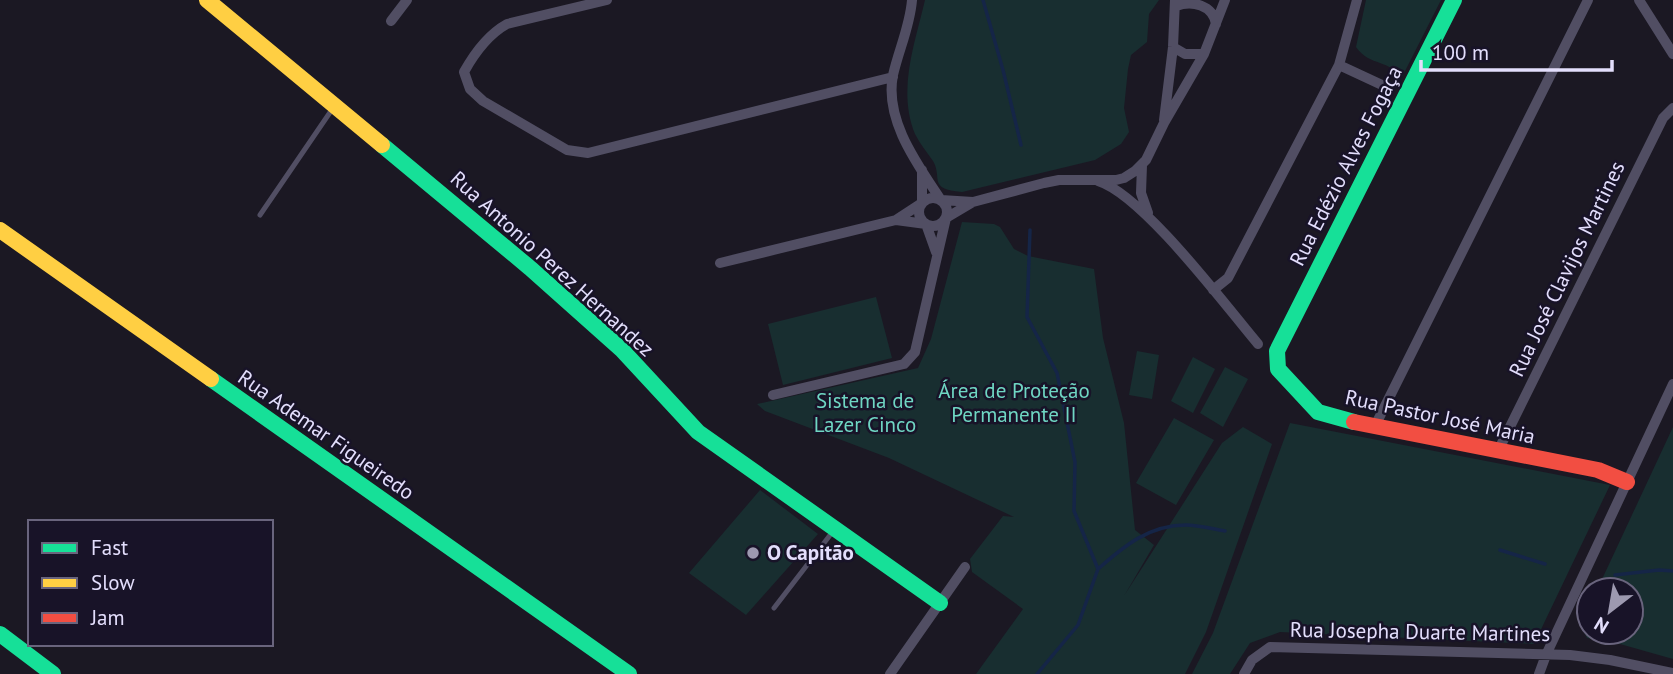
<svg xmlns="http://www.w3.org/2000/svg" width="1673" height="674" viewBox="0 0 1673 674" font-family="'PT Sans',sans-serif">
<rect width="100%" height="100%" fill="#1b1823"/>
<!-- green -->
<path fill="#182e30" d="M925,0H1159L1149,14L1147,42L1131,55L1128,69L1124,108L1129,132L1121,144L1095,160L962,192C927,189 943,178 933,161C927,152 920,144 915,134C897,90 915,43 925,0Z
M1366,0H1441L1401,79C1391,59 1370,67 1356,47Z
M962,222L994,224L1000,227L1014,249L1028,256L1094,269L1103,338L1124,423L1135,530L1154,545L1124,596L1222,443L1243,427L1272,444L1206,632L1185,674H976L1023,609L972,572L970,559L1003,516L1014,517L889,458L765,411L757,404L918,368L931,339Z
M876,297L892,358L783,385L768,324Z
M1137,351L1159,355L1152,399L1129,395Z
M1193,357L1215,369L1193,413L1171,401Z
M1225,367L1248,379L1223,427L1200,413Z
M1174,418L1214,440L1176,505L1136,483Z
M1290,423L1610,485L1534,644L1280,632L1250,643L1230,674H1192L1213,633Z
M1673,427V659L1620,644L1587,638L1583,630L1589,607V632H1631V590H1597Z
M760,490L818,534L746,615L689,573Z"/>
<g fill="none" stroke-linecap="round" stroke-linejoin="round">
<!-- stream -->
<path stroke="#152547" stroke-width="3.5" d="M983,0L1003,70L1021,145
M1030,230L1027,317L1057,373L1075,462L1074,511L1098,569L1078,625L1037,674
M1500,550L1545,564
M1098,569C1124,546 1149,525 1186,525C1199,525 1212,529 1225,531
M1615,575L1659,570L1673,571"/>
<!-- lane -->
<path stroke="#514e63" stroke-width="5" d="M260,215L333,108
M774,608L834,530"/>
<!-- street -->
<path stroke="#514e63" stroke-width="10" d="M607,0L507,24C489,34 474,54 464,72L470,89L483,101L567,150L588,153L893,77
M912,0C910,26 899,49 893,75C884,120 918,165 941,200L973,202
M1639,0L1673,54
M1176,6C1192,0 1213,5 1216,24
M391,21L407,0
M1173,47L1185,54H1204
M1339,65L1382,85
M1164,120L1173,47L1175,0
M1142,165L1141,193L1148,213
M1098,181C1143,195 1225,305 1258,344
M919 212a14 14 0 1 1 28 0a14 14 0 1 1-28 0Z
M896,220L926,224L936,252
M720,263L896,220L922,203V170
M1213,290L1228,278L1339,65L1357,0
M773,395L904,364L915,352L946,218L973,202L1044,183L1059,180H1116L1124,178L1135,171L1146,160L1164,123L1204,54L1225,0
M1375,426L1588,0
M1498,451L1663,118L1673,108
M890,674L965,567
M1244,674L1252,660L1270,647L1570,655L1610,660L1673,673
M1539,674L1546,655L1673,384"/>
<!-- fast -->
<path stroke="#16e098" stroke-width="16" d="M382,145L530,268L622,350L698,432L940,603
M211,379L629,674
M1354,422L1318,412L1278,369L1277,351L1454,0
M0,634L53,674"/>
<!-- slow -->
<path stroke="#ffcf43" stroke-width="16" d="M207,0L382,145
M0,230L211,379"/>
<!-- jam -->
<path stroke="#f24e42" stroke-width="16" d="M1354,422L1598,470L1627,482"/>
</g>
<!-- markers -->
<circle fill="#9d99b0" stroke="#181328" stroke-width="2.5" cx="753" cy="553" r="7"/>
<g text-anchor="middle" stroke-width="5" stroke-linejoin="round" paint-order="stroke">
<!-- street labels -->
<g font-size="21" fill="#e3defc" stroke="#181328">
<text transform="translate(1346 166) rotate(-63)" y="7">Rua Edézio Alves Fogaça</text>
<text transform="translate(552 264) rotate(42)" y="7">Rua Antonio Perez Hernandez</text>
<text transform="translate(1567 269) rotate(-64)" y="7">Rua José Clavijos Martines</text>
<text transform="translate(1440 417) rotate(12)" y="7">Rua Pastor José Maria</text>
<text transform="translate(326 435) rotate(35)" y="7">Rua Ademar Figueiredo</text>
<text transform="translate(1420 632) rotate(1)" y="7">Rua Josepha Duarte Martines</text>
</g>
<!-- park labels -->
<g font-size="21" fill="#6fd6c3" stroke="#181328">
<text x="1014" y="398">Área de Proteção<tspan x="1014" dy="24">Permanente II</tspan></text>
<text x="865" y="408">Sistema de<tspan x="865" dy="24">Lazer Cinco</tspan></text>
</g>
<!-- poi labels -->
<g font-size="21" font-weight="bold" fill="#e3defc" stroke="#181328" text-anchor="start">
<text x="767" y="560">O Capitão</text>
</g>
</g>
<!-- legend -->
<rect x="28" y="520" width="245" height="126" fill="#181328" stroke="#69647d" stroke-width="2"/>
<rect x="42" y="543" width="35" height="10" fill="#16e098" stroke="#69647d" stroke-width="2"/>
<text x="91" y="555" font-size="21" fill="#e3defc">Fast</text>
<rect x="42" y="578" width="35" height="10" fill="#ffcf43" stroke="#69647d" stroke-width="2"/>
<text x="91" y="590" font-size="21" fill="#e3defc">Slow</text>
<rect x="42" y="613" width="35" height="10" fill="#f24e42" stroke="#69647d" stroke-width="2"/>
<text x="91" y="625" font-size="21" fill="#e3defc">Jam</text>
<!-- north arrow -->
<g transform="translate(1610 611) rotate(211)"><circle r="33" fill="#181328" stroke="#69647d" stroke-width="2"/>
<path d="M0-5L12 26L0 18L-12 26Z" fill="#9d99b0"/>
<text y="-10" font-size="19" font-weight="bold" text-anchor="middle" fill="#e3defc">N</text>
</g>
<!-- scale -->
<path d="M1421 60v10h191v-10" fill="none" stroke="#e3defc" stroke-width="3.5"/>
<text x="1432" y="60" font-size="21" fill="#e3defc" stroke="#181328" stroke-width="5" paint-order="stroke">100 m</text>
</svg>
